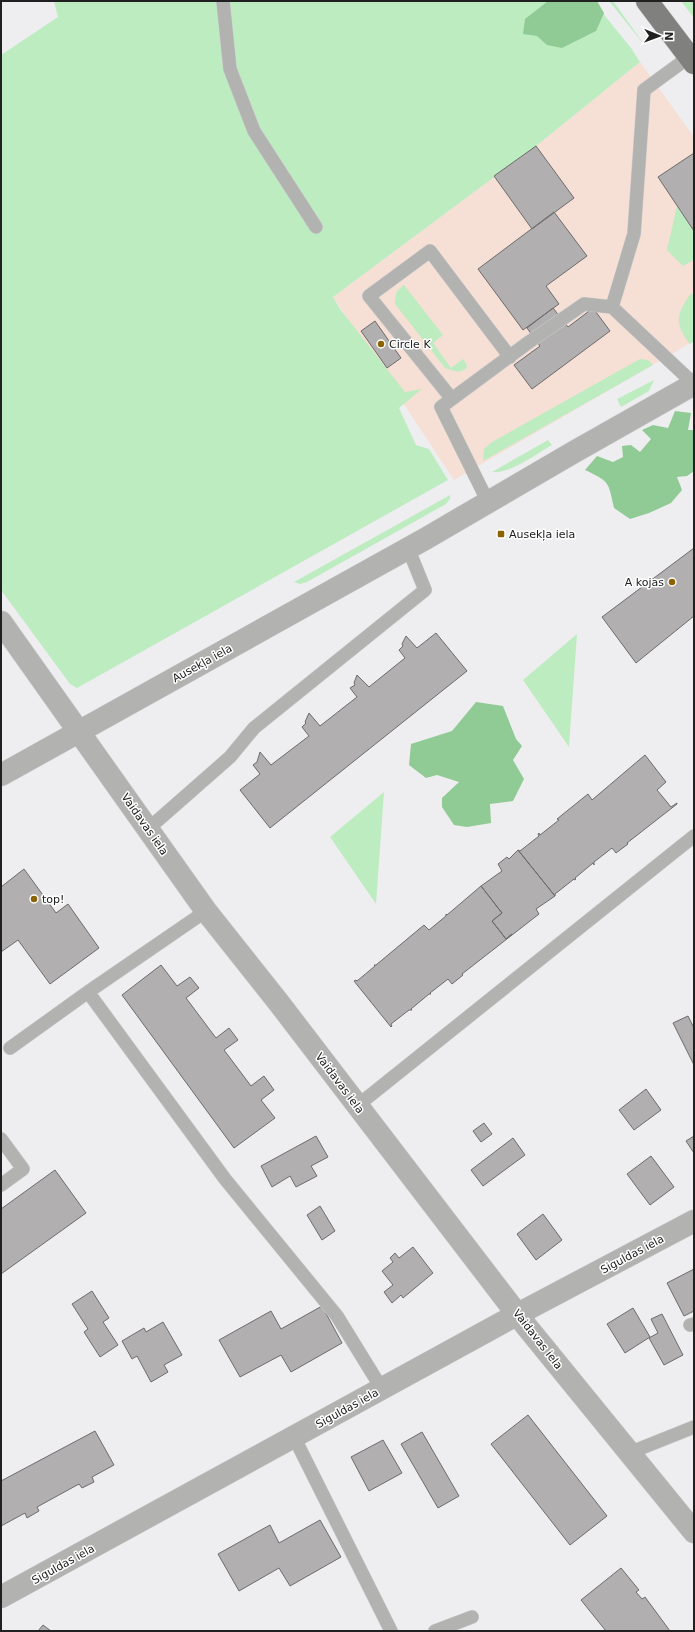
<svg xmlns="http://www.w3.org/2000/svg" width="695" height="1632" viewBox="0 0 695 1632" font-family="'DejaVu Sans',sans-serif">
<rect width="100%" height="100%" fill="#eeeef0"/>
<!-- commercial -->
<path fill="#f6dfd4" d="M640,62L694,137V341L454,480L333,297L536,146Z"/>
<!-- green -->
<path fill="#beecc1" d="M54,1H593L631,48L640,62L536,146L333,297L340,309L405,392L422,389L399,408L416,445L429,449L448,480L77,688L70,684L1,590V55L58,17Z
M609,1H613L646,47Z
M681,1H694V18Z
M677,206L694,231V260L683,266L667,250Z
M404,285L443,335L433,343L451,368L463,359L467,365L466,369L458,372L445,368L395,304C395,295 396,290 404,285Z
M691,293L694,296V341L690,344C673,322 677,314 691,293Z
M640,359L648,360L653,365L483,461L484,449L492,442Z
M654,380L649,391L621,407L617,399Z
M548,440L552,445C536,454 510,474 492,472Z
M450,495V499L446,504L307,582L300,584L294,582Z
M577,634L569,747L523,680Z
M384,792L376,904L330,837Z"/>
<!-- forest -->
<path fill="#90ca94" d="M548,1H597L604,13L596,31L562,48L547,45L537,36L523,34L525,19Z
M675,411L691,413L688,430H694V471L687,476L677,477L682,490L671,503L649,513L630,519L614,508C608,481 610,482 585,470L597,456L613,462L623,457L622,446L631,445L640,452L651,439L642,430L653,425L668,428Z
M476,702L503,706L516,739L522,746L513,760L524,779L513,801L490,804L491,823L467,827L454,825L442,807V798L459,782L437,775L426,778L409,765L411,744L452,731Z"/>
<!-- building -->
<path fill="#b1afb0" stroke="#6d6b6c" d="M536,146L574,198L532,229L494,176Z
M694,153V231L658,177Z
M554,212L587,256L546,286L559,304L523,330L478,269Z
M553,308L568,327L593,308L610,331L532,389L514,365L540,346L527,328Z
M375,321L401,358L387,368L361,331Z
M694,548V616L636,663L602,617Z
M436,633L467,671L270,828L240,790L260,774L253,765L257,762L260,752L271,765L309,736L302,727L306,723L305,722L309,713L320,726L357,697L350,688L355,685L354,683L357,675L369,687L405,658L399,650L403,646L402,644L406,636L417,648Z
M645,755L666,782L657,790L671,807L677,803V804L627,843L628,844L616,853L612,848L594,862V865L593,863L575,878L576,879L574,880V879L555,894V896L518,850L520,851L539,836L538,834L539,833L540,835L559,820L557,819L588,794L592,800Z
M518,850L555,896L536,909L539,914L512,935V934L506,939L492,921L502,913L481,886L502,871L498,864L507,857L509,859Z
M24,869L56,913L68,904L99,948L50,984L18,940L1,952V887Z
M481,886L502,913L492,921L506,939L512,934V935L462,974L463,975L452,984L448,979L430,993L431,994H429L411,1009L412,1010H409L391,1024L392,1026L391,1027L354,981L356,980L357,981L375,966L374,965H376L424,925L429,930L446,916V914L447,915Z
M161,965L177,986L190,977L199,988L186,998L216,1038L229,1028L238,1040L224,1050L251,1086L264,1076L274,1090L261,1100L275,1118L234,1148L122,995Z
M688,1016L694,1028V1065L673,1023Z
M646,1089L661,1110L634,1130L619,1110Z
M484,1123L492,1134L481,1142L473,1131Z
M316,1136L328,1157L311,1166L317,1176L296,1187L290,1176L272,1187L261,1166Z
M694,1136V1153L686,1141Z
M513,1138L525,1155L483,1186L471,1170Z
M651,1156L674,1187L650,1205L627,1174Z
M55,1170L86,1213L1,1274V1209Z
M320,1206L335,1231L322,1240L307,1215Z
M543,1214L562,1240L536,1260L517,1234Z
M413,1247L433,1273L403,1298L401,1295L392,1303L384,1292L393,1285L382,1271L393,1262L390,1258L395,1253L399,1258Z
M694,1269V1311L684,1316L667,1283Z
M92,1291L109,1318L103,1322L118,1345L100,1357L84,1332L88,1329L72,1304Z
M322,1306L342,1343L291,1372L281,1355L240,1377L219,1340L271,1311L281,1329Z
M633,1308L650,1337L625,1353L607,1324Z
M662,1314L683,1355L664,1365L649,1338L658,1333L651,1319Z
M163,1322L182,1355L164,1365L168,1372L151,1382L137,1356L132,1359L122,1341L144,1328L146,1332Z
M528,1415L607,1516L570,1545L491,1444Z
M95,1431L114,1465L92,1477L94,1482L82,1488L79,1484L37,1507L39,1511L27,1518L25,1513L1,1526V1481Z
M422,1432L459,1496L438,1508L401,1444Z
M383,1440L402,1473L369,1491L351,1457Z
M320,1520L341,1557L290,1586L279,1568L239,1591L218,1554L270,1525L279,1543Z
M621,1568L639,1590L636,1592L642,1599L645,1597L670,1631H606L581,1600Z
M43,1625L51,1631H38Z"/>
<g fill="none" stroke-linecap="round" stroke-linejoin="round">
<!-- service casing -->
<g stroke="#c9c9cb" stroke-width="14">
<path id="service" d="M223,1L230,69L254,131L316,227
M612,307L634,234L644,90L689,57
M452,399L369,296L430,251L510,357
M488,502L441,407L529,342L584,304L612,307L694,384
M148,829L230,757L254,728L425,590L408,548
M88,992L225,1179L337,1316L382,1389
M10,1048L88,992L206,911
M357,1106L694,836
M1,1139L23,1169L1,1185
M690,1325L694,1324
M294,1437L391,1631
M629,1453L694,1427
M435,1631L472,1617"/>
</g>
<!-- minor casing -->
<g stroke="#c9c9cb" stroke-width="23">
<path id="minor" d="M1,622L206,911L279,1003L527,1327L694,1532
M1,1597L518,1314L694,1221"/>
</g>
<!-- tertiary casing -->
<g stroke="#c9c9cb" stroke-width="23">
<path id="tertiary" d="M1,775L425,539L574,452L694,384"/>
</g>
<!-- primary casing -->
<g stroke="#c9c9cb" stroke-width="23">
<path id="primary" d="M647,1L694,63"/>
</g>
<!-- service -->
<use href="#service" stroke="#b2b2b1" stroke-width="13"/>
<!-- minor -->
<use href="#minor" stroke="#b2b2b1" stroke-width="22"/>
<!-- tertiary -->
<use href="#tertiary" stroke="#b2b2b1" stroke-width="22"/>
<!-- primary -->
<use href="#primary" stroke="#80807e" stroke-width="22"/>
</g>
<!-- markers -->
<g fill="#8b6303" stroke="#fff" stroke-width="1.5">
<circle cx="381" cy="344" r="4"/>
<rect x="497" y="530" width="8" height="8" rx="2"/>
<circle cx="672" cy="582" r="4"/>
<circle cx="34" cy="899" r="4"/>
</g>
<g text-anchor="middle" stroke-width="3" stroke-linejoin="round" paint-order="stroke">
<!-- poi labels -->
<g font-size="11" fill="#202021" stroke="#fff" text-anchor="start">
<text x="389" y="348">Circle K</text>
<text x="509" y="538">Ausekļa iela</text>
<text x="664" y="586" text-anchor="end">A kojas</text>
<text x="42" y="903">top!</text>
</g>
<!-- street labels -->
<g font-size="11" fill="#202021" stroke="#fff">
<text transform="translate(202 663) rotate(-29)" y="4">Ausekļa iela</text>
<text transform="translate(145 824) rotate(55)" y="4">Vaidavas iela</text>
<text transform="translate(340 1083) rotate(53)" y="4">Vaidavas iela</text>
<text transform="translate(632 1254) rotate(-28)" y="4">Siguldas iela</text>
<text transform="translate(538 1339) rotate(52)" y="4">Vaidavas iela</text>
<text transform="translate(347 1408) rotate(-29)" y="4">Siguldas iela</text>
<text transform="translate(63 1564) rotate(-29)" y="4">Siguldas iela</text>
</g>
</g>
<!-- border -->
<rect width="695" height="1632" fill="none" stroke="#202021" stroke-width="4"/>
<!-- north arrow -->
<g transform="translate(659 36) rotate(91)" stroke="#ffffff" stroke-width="3" paint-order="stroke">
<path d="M0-3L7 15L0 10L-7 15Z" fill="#202021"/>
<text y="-6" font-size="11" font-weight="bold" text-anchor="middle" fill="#202021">N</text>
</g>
</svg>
